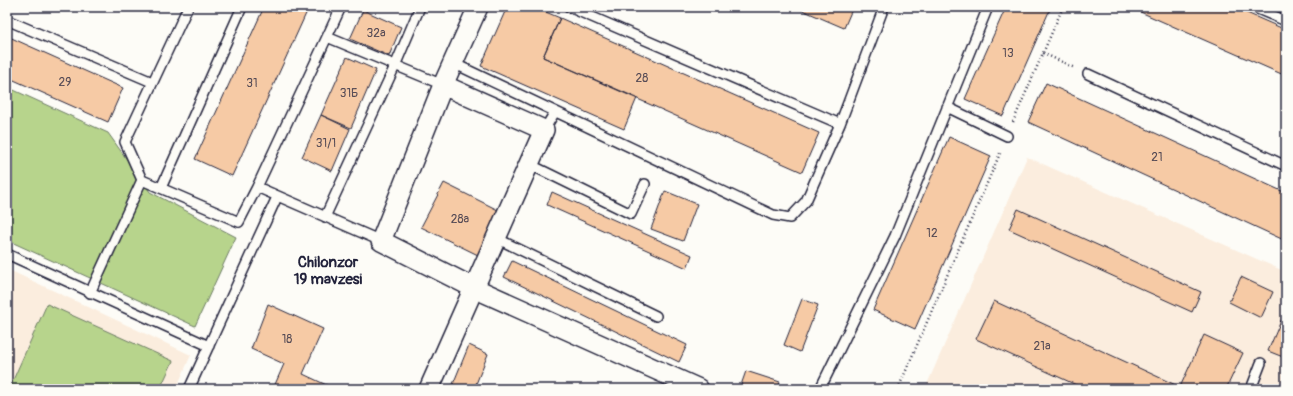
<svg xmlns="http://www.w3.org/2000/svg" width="1293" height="396" viewBox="0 0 1293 396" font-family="Pangolin,sans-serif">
<rect width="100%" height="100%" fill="#fdfcf7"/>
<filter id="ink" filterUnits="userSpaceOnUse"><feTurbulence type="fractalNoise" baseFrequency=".025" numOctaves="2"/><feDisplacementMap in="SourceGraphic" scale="8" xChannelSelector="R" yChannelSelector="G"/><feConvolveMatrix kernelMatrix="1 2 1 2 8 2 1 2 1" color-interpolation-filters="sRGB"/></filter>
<g filter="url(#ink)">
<!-- built -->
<path fill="#fbedde" d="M1027,157L1286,272V373L1279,389H925Z
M7,269L191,355L176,389H7Z"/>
<!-- green -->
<path fill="#b7d48c" stroke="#6c7b64" d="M7,87L108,133L150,192L236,237L195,326L7,240Z
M47,304L173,361L160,389H9Z"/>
<!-- building -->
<path fill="#f6caa5" stroke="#22223b" d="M264,7H309L232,176L195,159Z
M507,7H534L560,18L543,57L637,98L624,129L481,66Z
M795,7H853L844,28Z
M1006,7H1051L1003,116L965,99Z
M1129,7H1233L1286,30V76Z
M363,10L401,27L389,56L350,39Z
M560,18L819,133L802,172L543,57Z
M7,36L123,88L108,122L7,77Z
M347,57L376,70L351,128L321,115Z
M1046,83L1286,193V241L1028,122Z
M321,115L350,129L332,171L302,157Z
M949,137L991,156L915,329L873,310Z
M444,183L500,211L478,255L421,227Z
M665,191L697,204L683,241L651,229Z
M552,192L692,255L687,268L547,205Z
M1018,209L1201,292L1192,312L1009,229Z
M512,261L687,345L679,362L504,277Z
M1241,277L1273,292L1261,318L1229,302Z
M802,299L818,305L800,352L784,345Z
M994,301L1180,387L1204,335L1243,353L1226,389H1085L976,339Z
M268,304L323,329L303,374L335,389H273L284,364L251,349Z
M1286,309V349L1283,357L1268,351Z
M469,345L488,354L474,389H451Z
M746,371L780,382L778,389H744L740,388Z"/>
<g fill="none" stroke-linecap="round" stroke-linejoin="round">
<!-- service casing -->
<g stroke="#22223b" stroke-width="12">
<path id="service" d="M569,7L840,124
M1253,7L1286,21
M7,20L152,82
M327,37L443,85
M453,63L773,215L790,218L806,201L840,124L884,7
M1088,74L1286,166
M947,107L1007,136
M544,130L555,112
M529,164L631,214L645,184
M142,180L125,142L188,7
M257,187L341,7
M161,188L242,7
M325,217L395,66L420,7
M496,238L656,316
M7,254L209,346
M90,293L142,180L239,222L257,187L381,241
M189,389L277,197
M820,389L895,236L988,7
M1251,389L1261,363"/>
</g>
<!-- minor casing -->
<g stroke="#22223b" stroke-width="22">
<path id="minor" d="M478,7L443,85L381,241L474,288L699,389
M429,389L544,130L443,85"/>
</g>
<!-- path -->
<path stroke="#22223b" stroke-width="2.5" stroke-dasharray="1 3" stroke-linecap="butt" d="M1043,53L1075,68
M1013,122L1063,7
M898,389L1001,151"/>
<!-- service -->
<use href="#service" stroke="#fdfcf7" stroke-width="9"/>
<!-- minor -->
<use href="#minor" stroke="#fdfcf7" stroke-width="19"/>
</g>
</g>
<g text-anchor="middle" stroke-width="3.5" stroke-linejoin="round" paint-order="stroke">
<!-- number labels -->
<g font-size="12" fill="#574c56">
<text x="376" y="37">32a</text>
<text x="1008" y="57">13</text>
<text x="642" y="82">28</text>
<text x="65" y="86">29</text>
<text x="252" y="87">31</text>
<text x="349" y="97">31Б</text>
<text x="326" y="147">31/1</text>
<text x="1157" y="161">21</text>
<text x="460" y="223">28a</text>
<text x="932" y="237">12</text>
<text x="287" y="343">18</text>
<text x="1042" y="350">21a</text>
</g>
<!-- neighbourhood labels -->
<g font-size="15" font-weight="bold" fill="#22223b" stroke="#fdfcf7">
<text x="328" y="267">Chilonzor<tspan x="328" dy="17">19 mavzesi</tspan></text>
</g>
</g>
<!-- margin -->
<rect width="1293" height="396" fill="none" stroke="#fdfcf7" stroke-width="24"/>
<rect x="12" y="12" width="1269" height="372" fill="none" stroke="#22223b" stroke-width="1.5" filter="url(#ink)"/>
</svg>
